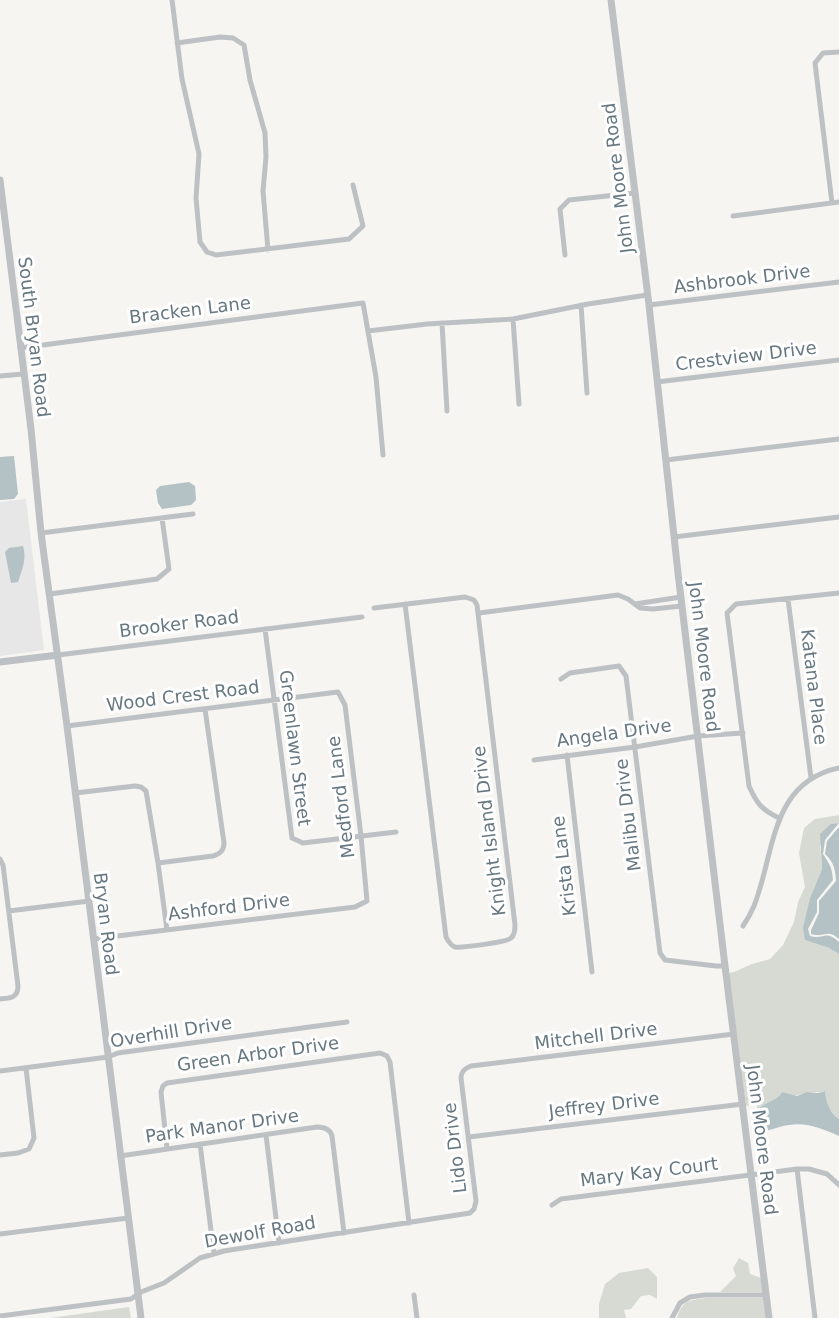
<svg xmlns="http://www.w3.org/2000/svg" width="839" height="1318" viewBox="0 0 839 1318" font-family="'DejaVu Sans',sans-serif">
<rect width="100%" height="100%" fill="#f6f5f2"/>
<!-- built -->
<path fill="#e6e7e6" d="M26,499L44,650L0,656V502Z"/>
<!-- green -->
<path fill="#d6dad2" d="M839,815V823L831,825L820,846L822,869L810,898L805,940L829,948L839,954V1119C830,1112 826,1103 825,1091C819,1093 812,1091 806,1093C794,1096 795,1097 782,1092C777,1102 764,1101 757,1111V1104L746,1106L729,973L734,972L752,964L770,959L783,945L794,922L798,902L805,887L799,853L804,828L815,819Z
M739,1258L748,1263L750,1274L761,1278L763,1292H720L736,1276L733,1268Z
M648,1268L657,1277V1299L650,1295L641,1296L631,1309L624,1310L626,1318H599V1304L605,1284L619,1273Z
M707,1298H764L766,1318H677C682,1300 690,1300 707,1298Z
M129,1307L131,1318H50Z"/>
<!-- water -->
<path fill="#b5c2c5" d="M14,456L18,494L14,499L0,500V457Z
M189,482L195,486L196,500L191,505L162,509L158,503L156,490L160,486Z
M23,546C27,559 22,570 18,582L11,583L5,552L9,548Z
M839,823L825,840L823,854C830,865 832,867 833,880L817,900V912L808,929L810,936C825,940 825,929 839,942V954L829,948L805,940L803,928L810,898L822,869L820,834L831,824Z
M839,827V939C827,928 824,938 811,934V930L819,913V901L836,881C835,869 834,862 825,854L827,841Z
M825,1091C826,1102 830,1113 839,1119V1136C823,1129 807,1122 789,1125C779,1126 771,1131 761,1131L758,1125L757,1111C764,1101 777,1102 782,1092L797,1096L807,1092L818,1093Z"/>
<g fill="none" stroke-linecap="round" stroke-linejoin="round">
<!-- minor -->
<path stroke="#bdc1c4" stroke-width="5" d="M172,0L182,79L199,154L196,198L200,242L207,252L216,255L349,239L363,226L353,185
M177,43L220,37L233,38L244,45L250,80L265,133L266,157L263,191L268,250
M832,203L815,63L823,53L839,52
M733,216L839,202
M565,255L560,209L569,200L635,193
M581,305L587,393
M649,305L839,282
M513,319L519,404
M442,323L447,411
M368,331L427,324L513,319L588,304L647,295
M20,348L363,303L376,377L383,455
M0,376L23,374
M657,382L839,360
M666,460L839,439
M41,533L193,514
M674,537L839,517
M50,594L157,579L169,569L162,518
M788,599L811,778
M635,604L681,597
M374,608L465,597L474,600L477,605L515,925C515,929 515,935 511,938C508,942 461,948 455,947C450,945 448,941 446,937L405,604
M479,613L618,595L628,599L640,608L653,609L682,606
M265,629L292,838L303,843L396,832
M58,655L362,617
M561,679L570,673L619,666L626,676L660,953L665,960L716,966H725
M67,726L338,692L345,705L361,836L367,901L355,907L93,939
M567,755L592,972
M534,760L635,747L698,736L743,733
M75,793L135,786L141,787L146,791L158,863L167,930
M779,818C762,810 757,804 749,786L727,613L736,604L839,593
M0,859L3,865L18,986C18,998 10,998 0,999
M158,863L213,856C220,854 224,851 224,843L205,709
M9,911L89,901
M743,926C747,920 751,913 754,906C775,853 770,782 839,768
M0,1071L108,1057L118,1053L347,1022
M266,1135L279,1243
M469,1137L743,1104
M200,1144L214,1254
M167,1149L161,1092L163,1086L167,1083L380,1053L387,1056L390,1062L409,1223
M0,1155L18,1153L29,1149L34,1138L26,1068
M120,1156L317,1127C324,1127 330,1129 332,1136L344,1233
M797,1169L815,1318
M552,1205L561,1199L797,1169H809L827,1174L839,1185
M0,1234L128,1218
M414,1295L417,1318
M0,1316L131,1299L141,1292L164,1283L200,1258L224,1251L470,1213L474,1209L476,1201L461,1078C461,1072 465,1068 471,1066L734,1034
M672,1318L680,1303L690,1297L705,1295H766"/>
<!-- tertiary -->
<path stroke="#bdc1c4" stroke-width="7" d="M611,0L649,305L678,573L725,966L769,1318
M0,180L31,429L41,533L67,726L141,1318
M0,662L58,655"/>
</g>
<g text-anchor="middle" stroke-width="6" stroke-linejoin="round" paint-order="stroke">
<!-- street labels -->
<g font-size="18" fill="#677881" stroke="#fff">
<text transform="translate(618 178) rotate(-97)" y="6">John Moore Road</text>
<text transform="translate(742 279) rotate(-7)" y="6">Ashbrook Drive</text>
<text transform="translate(190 310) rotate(-7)" y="6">Bracken Lane</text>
<text transform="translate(34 337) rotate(83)" y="6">South Bryan Road</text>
<text transform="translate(746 356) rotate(-7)" y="6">Crestview Drive</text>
<text transform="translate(179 624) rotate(-7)" y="6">Brooker Road</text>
<text transform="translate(704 657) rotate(83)" y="6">John Moore Road</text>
<text transform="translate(814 687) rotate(83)" y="6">Katana Place</text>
<text transform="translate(183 696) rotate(-7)" y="6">Wood Crest Road</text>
<text transform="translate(614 733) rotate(-8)" y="6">Angela Drive</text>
<text transform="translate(295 748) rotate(83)" y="6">Greenlawn Street</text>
<text transform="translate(341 797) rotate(-97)" y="6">Medford Lane</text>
<text transform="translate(628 815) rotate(-97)" y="6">Malibu Drive</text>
<text transform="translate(489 831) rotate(-97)" y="6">Knight Island Drive</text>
<text transform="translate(564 866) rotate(-97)" y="6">Krista Lane</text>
<text transform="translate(229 907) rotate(-7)" y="6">Ashford Drive</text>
<text transform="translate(106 924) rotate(83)" y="6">Bryan Road</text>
<text transform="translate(171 1032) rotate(-9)" y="6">Overhill Drive</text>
<text transform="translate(596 1036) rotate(-7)" y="6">Mitchell Drive</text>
<text transform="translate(258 1054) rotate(-8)" y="6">Green Arbor Drive</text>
<text transform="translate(604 1105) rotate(-7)" y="6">Jeffrey Drive</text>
<text transform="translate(222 1126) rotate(-8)" y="6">Park Manor Drive</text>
<text transform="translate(762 1140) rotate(83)" y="6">John Moore Road</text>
<text transform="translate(455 1148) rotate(-97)" y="6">Lido Drive</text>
<text transform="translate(649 1172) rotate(-7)" y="6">Mary Kay Court</text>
<text transform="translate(260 1232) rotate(-10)" y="6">Dewolf Road</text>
</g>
</g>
</svg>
